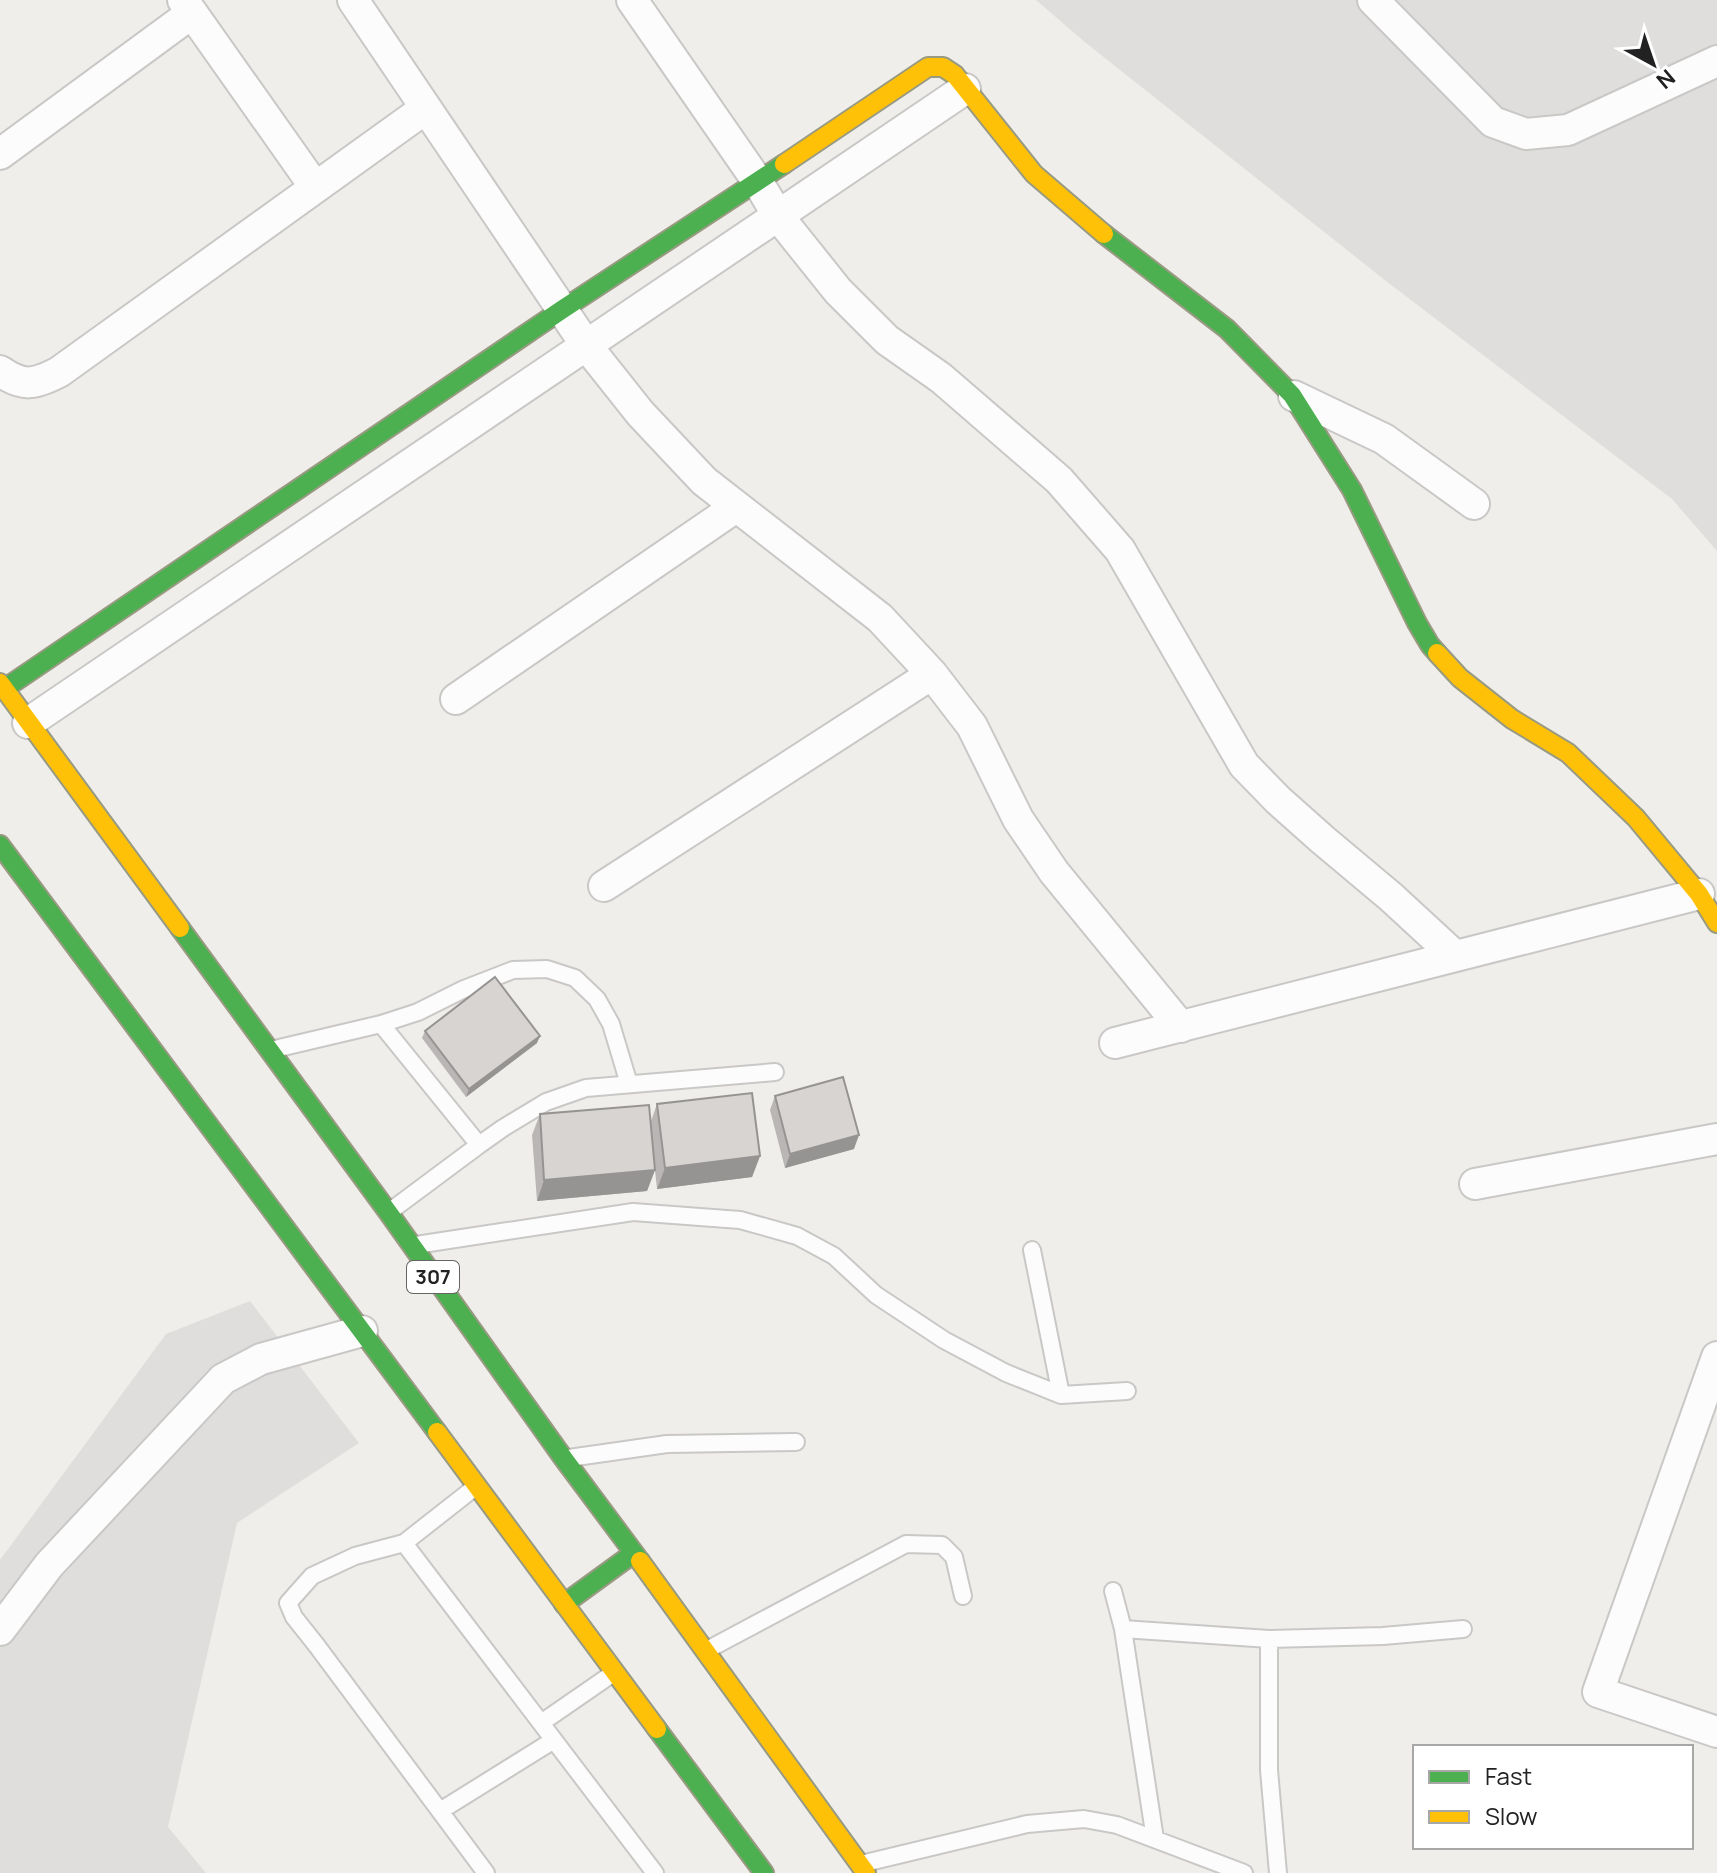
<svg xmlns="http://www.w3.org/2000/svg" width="1717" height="1873" viewBox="0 0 1717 1873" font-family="Manrope,sans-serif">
<rect width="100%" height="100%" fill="#f0eeeb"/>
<!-- residential -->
<path fill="#dfdedc" d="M1036,0H1717V551L1672,499L1386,281L1086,43Z
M250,1301L359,1443L237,1523L168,1827L206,1873H0V1560L166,1334Z"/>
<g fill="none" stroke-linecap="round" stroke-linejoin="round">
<!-- lane casing -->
<g stroke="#c9c8c7" stroke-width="20">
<path id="lane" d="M381,1024L418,1012L464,989L513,970L547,969L575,978L597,999L611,1024L629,1084
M275,1049L381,1024L479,1145L389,1212
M479,1145L503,1128L546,1102L586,1088L775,1072
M416,1245L633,1212L740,1220L797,1236L834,1256L876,1295L944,1340L1006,1373L1061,1395L1127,1391
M1032,1250L1061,1395
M569,1458L667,1444L796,1442
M474,1488L404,1543L355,1556L312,1576L288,1603L294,1617L317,1646L486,1873
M404,1543L655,1873
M1113,1591L1123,1629L1155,1839
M1123,1629L1269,1639L1383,1636L1463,1629
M1269,1639V1770L1278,1873
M707,1650L906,1544L942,1545L954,1557L963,1596
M541,1723L612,1674
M440,1811L554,1740
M861,1864L1027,1824L1084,1819L1117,1825L1244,1873"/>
</g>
<!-- street casing -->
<g stroke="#c9c8c7" stroke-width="34">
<path id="street" d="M183,0L315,187
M353,0L586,345L640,413L704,481L880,618L932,674L972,726L1018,819L1054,872L1181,1027
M632,0L758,182L778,216L838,291L887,340L941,378L1059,480L1120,550L1244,765L1278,800L1323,840L1391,897L1455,956
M1373,0L1493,122L1526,134L1568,130L1717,61
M0,154L192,13
M0,371C23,387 34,385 59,372L426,108
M1294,396L1384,439L1474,504
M456,699L736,507
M28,723L965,89
M604,886L932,674
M1115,1043L1699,894
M1475,1184L1717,1139
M1717,1357L1598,1692L1717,1732
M0,1630L49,1565L223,1379L261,1359L362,1331"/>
</g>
<!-- fast casing -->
<g stroke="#999a82" stroke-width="22">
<path id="fast" d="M1104,234L1227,329L1292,395L1352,490L1417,623L1430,645L1437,653
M4,689L563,309L784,164
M0,845L437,1432
M180,928L388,1212L564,1459L640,1561
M564,1604L634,1553
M657,1729L764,1873"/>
</g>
<!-- slow casing -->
<g stroke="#999a82" stroke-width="22">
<path id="slow" d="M784,164L928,67H943L955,75L1034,174L1104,234
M1437,653L1460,678L1512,719L1568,753L1636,818L1699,894L1717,923
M0,683L180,928
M437,1432L657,1729
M640,1561L866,1873"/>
</g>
<!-- lane -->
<use href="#lane" stroke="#fdfcfc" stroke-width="16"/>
<!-- street -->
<use href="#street" stroke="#fdfcfc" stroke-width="30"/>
<!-- fast -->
<use href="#fast" stroke="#4caf50" stroke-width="18"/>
<!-- slow -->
<use href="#slow" stroke="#ffc107" stroke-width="18"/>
</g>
<!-- wall -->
<path fill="#b9b6b5" d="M425,1031L537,1043L466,1097L422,1038Z
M775,1096L854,1149L785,1168L770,1110Z
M657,1104L760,1156L752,1177L657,1189L655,1170L647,1191L537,1201L532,1135L540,1114L651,1121Z"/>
<!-- shaded-wall -->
<path fill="#969493" d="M540,1036L537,1043L466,1097L469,1089Z
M859,1135L854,1149L785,1168L790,1154Z
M760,1156L752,1177L657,1189L665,1168Z
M655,1170L647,1191L537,1201L544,1180Z"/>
<!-- building -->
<path fill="#d7d4d2" stroke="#969493" stroke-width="2" d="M495,977L540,1036L469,1089L425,1031Z
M843,1077L859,1135L790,1154L775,1096Z
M752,1093L760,1156L665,1168L657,1104Z
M649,1105L655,1170L544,1180L540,1114Z"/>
<g text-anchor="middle" stroke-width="6" stroke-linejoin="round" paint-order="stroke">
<!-- shield labels -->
<rect fill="#fff" stroke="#646464" stroke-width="2" x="407" y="1261" width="52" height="32" rx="6"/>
<g font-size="20" font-weight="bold" fill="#222">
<text x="433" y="1284">307</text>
</g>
</g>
<!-- legend -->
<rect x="1413" y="1745" width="280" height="104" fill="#ffffff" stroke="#a7a7a7" stroke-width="2"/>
<rect x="1429" y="1771" width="40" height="12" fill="#4caf50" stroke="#a7a7a7" stroke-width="2"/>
<text x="1485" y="1785" font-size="24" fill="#222222">Fast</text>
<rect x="1429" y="1811" width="40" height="12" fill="#ffc107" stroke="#a7a7a7" stroke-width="2"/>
<text x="1485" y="1825" font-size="24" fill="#222222">Slow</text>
<!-- north arrow -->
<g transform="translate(1653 64) rotate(140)" stroke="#ffffff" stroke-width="6" paint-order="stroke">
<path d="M0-6L14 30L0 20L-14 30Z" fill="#222222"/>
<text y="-12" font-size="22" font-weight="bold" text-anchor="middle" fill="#222222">N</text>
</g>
</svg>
